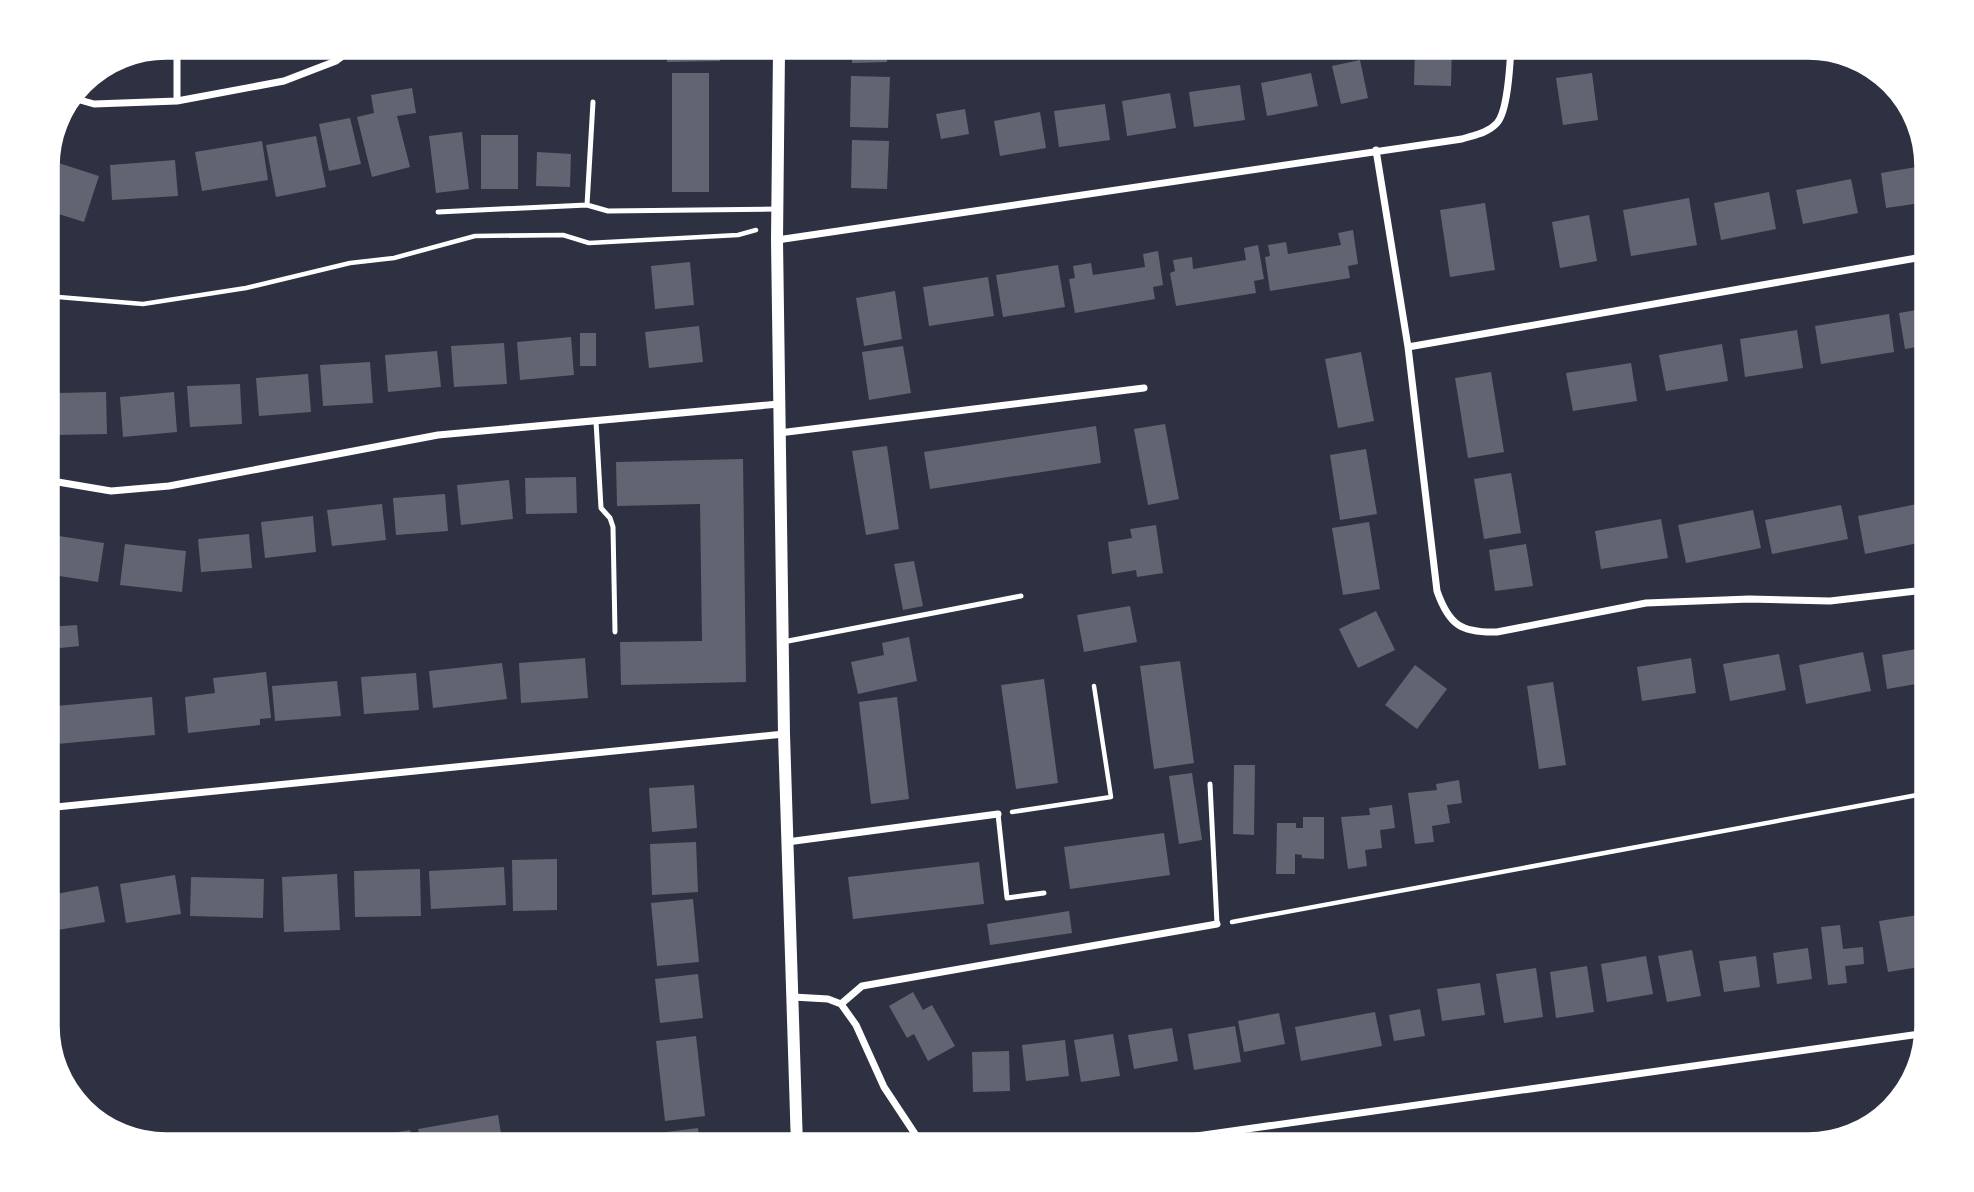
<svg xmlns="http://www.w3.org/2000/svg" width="1974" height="1192" viewBox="0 0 1974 1192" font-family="Georgia,serif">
<rect width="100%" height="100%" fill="#2d3142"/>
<!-- building -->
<path fill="#626471" d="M1452,47L1451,86L1414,85L1415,48Z
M1561,47H1594V56L1562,58Z
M887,50V62L852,63V51Z
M720,51V61L667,62V52Z
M1360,60L1368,98L1341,104L1332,66Z
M672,73H709V192H672Z
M1311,73L1318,106L1267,116L1261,83Z
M1592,73L1598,120L1563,125L1556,78Z
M851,76L890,77L888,128L850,127Z
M1240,85L1245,120L1194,127L1189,92Z
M412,88L416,113L397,116L410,167L372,177L357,117L374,113L371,95Z
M1170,93L1176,128L1127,136L1122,101Z
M1105,104L1110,140L1059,147L1054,111Z
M965,109L969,134L941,139L936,114Z
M1040,112L1046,148L1000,156L994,121Z
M350,118L361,164L329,171L319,124Z
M462,132L469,189L436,193L429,136Z
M481,135H518V189H481Z
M316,136L326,187L276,197L266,145Z
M852,140L889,141L887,189L851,188Z
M262,141L268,180L202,191L195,152Z
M537,152L571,154L570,187L536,186Z
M46,159L99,176L84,222L46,210Z
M175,160L178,196L112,200L110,165Z
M1928,165V202L1886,208L1881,173Z
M1851,179L1858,213L1803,224L1796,190Z
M1769,192L1776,229L1721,240L1714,203Z
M1689,198L1697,245L1631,256L1623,210Z
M1485,203L1495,270L1450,277L1440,210Z
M1589,215L1597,261L1560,268L1552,222Z
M1353,230L1358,264L1348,266L1350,278L1270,291L1265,257L1270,256L1268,245L1286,242L1288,254L1341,245L1338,233Z
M1258,245L1264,279L1254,281L1256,293L1176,306L1170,273L1175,271L1173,260L1192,257L1193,269L1246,260L1244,248Z
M1158,251L1163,285L1153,287L1155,299L1075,313L1069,279L1075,278L1073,266L1091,263L1093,275L1145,267L1143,254Z
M690,262L694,305L655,309L651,266Z
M1058,265L1065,307L1003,317L996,275Z
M988,277L994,316L929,326L923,287Z
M895,291L902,339L864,346L856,298Z
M1928,308V345L1905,349L1899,313Z
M1889,314L1894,352L1821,364L1815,326Z
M699,326L703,362L649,368L645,332Z
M1797,330L1803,368L1745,377L1740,339Z
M580,333H596V366H580Z
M571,337L574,375L520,380L517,342Z
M504,343L507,384L454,387L451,346Z
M1722,344L1728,381L1666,391L1659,355Z
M903,346L911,393L869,400L862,352Z
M437,351L441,387L388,392L385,355Z
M1361,352L1374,421L1338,428L1325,359Z
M370,362L373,403L323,406L320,365Z
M1631,363L1637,401L1573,411L1566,373Z
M1491,372L1504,452L1468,458L1455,378Z
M308,374L311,412L259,416L256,378Z
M240,384L242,424L190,427L187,386Z
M106,392L107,434L58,435L57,393Z
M174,392L177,432L123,437L120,397Z
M1165,424L1179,499L1148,505L1134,429Z
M1096,426L1101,463L930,489L924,452Z
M887,446L899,529L866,535L852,451Z
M1366,449L1377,514L1340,520L1330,455Z
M743,459L746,682L621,685L620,642L702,641L700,504L617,506L616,462Z
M1511,473L1521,533L1484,539L1474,479Z
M576,477L577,513L526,514L525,478Z
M509,480L513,519L461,525L457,485Z
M445,494L448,531L396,535L393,498Z
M1922,503L1928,541L1865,554L1858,516Z
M382,504L386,540L332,546L327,510Z
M1841,505L1848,539L1772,554L1765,520Z
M1753,510L1761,548L1686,563L1678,525Z
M313,516L316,552L265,558L261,522Z
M1661,519L1668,558L1601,569L1595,531Z
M1369,522L1380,589L1343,595L1332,528Z
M1156,525L1163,573L1137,577L1136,570L1112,574L1108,542L1132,538L1130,529Z
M249,534L252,568L201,572L198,539Z
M59,536L104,543L98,582L53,575Z
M125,544L186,551L182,592L120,585Z
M1526,544L1533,586L1495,591L1489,550Z
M914,561L923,606L903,610L894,564Z
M1130,606L1137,642L1084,652L1077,615Z
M1376,611L1395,650L1358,668L1339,629Z
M77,625L79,646L51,649L49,627Z
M909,637L917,681L858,694L851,662L884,655L882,643Z
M1928,647V682L1887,689L1882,655Z
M1863,652L1871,691L1806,704L1799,665Z
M1779,654L1786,690L1730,701L1723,664Z
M585,658L588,698L521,703L519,663Z
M1691,658L1696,693L1642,701L1637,667Z
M1180,661L1194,763L1154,769L1140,666Z
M502,663L507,699L433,708L429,671Z
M1415,665L1447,689L1417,729L1385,705Z
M266,672L271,718L260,719V725L188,733L185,697L215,693L213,678Z
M416,673L419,710L364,714L361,677Z
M1044,679L1058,783L1016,789L1001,685Z
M337,681L341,716L275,721L272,686Z
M1553,682L1566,765L1539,769L1527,686Z
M152,697L155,735L46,745V707Z
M897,697L909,799L871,804L859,702Z
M1234,765H1255L1254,835L1233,834Z
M1192,773L1202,840L1179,844L1169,776Z
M1459,780L1462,803L1447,805L1450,823L1432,826L1434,842L1415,844L1408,793L1437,790L1436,784Z
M694,785L697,828L652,832L649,788Z
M1392,805L1395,828L1380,830L1382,848L1365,850L1367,866L1348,869L1341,817L1370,815L1369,808Z
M1303,817H1324V859L1302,858V855L1295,854V874H1276L1277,823H1296V828H1303Z
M1164,833L1170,875L1070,889L1064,847Z
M696,842L698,892L652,895L650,844Z
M557,859V910L513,911L512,860Z
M979,862L984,904L853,919L848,877Z
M504,867L506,905L431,909L429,871Z
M420,869L421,916L355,917L354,871Z
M337,874L340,930L284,932L282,877Z
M175,875L181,914L126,923L120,884Z
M191,877L264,879L263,918L190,916Z
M98,886L105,922L46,932V896Z
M693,899L699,962L657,966L651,903Z
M1069,911L1072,933L990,945L987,924Z
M1918,915L1926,966L1888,972L1879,921Z
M1840,925L1843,949L1863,947L1864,964L1845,966L1847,983L1828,985L1821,927Z
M1808,948L1812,979L1777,984L1773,953Z
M1692,950L1701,996L1667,1002L1658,956Z
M1646,956L1653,994L1607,1002L1601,964Z
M1756,956L1760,987L1724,992L1719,961Z
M1587,966L1594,1012L1556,1018L1550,972Z
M1536,968L1543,1017L1504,1023L1496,974Z
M698,974L703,1018L660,1023L655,979Z
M1480,983L1485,1015L1442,1021L1437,989Z
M913,992L923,1010L932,1005L955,1046L928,1061L914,1034L907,1038L889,1006Z
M1420,1009L1425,1036L1394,1041L1389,1015Z
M1375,1012L1382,1046L1301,1061L1295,1027Z
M1279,1013L1285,1044L1244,1052L1238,1021Z
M1235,1026L1241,1062L1194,1070L1188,1034Z
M1172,1028L1178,1061L1134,1069L1128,1035Z
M1113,1034L1120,1076L1081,1082L1074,1040Z
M696,1036L705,1116L665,1121L656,1041Z
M1065,1040L1069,1076L1026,1081L1022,1045Z
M1009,1051L1010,1091L973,1092L972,1052Z
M498,1115L503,1146H421L418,1129Z
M1861,1118L1877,1122L1868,1131L1859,1133Z
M698,1128L700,1146H653L651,1134Z
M410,1130L413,1146H347L346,1141Z
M1786,1133L1829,1141L1809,1146H1784Z
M1714,1139L1736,1141L1735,1146H1713Z
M545,1140V1146H515L514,1143Z"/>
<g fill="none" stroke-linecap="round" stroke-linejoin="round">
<!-- path -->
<path stroke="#fff" stroke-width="4.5" d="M46,296L143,304L246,288L350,263L394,258L475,236L563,235L589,243L738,235L756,230
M1012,812L1111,797L1094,686
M1232,922L1928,793"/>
<!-- service -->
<path stroke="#fff" stroke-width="5" d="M587,205L593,102
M438,212L587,205L608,211L777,209
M596,421L601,508L610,518L613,527L615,632
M46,532L54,481
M783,642L1021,596
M1210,784L1217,924
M998,814L1007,898L1044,893"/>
<!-- minor -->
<path stroke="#fff" stroke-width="7" d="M177,54V101
M73,98L94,104L177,101L284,81L336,61L347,53
M1376,150L1408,347L1437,591C1449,625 1461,633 1497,632L1646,603L1749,599L1830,601L1916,591L1928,588
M777,240L1462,139C1474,135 1488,133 1497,123C1508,111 1510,64 1511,47
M1408,347L1928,256
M779,433L1144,388
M46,480L111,491L169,486L438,435L779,404
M46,808L784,734
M787,842L998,814
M793,997L828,999L841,1004L856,1025L884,1087L923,1146
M841,1004L862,986L1217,924
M1126,1146L1927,1033"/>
<!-- tertiary -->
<path stroke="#fff" stroke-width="12" d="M779,51L777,240L784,734L797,1146"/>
</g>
<!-- crop -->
<path d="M0 0H1974V1192H0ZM166 58H1808A108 108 0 0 1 1916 166V1026A108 108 0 0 1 1808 1134H166A108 108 0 0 1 58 1026V166A108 108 0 0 1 166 58Z" fill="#fff" fill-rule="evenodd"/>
<path fill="none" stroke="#fff" stroke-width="3.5" d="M166 58H1808A108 108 0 0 1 1916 166V1026A108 108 0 0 1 1808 1134H166A108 108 0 0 1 58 1026V166A108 108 0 0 1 166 58Z"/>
</svg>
